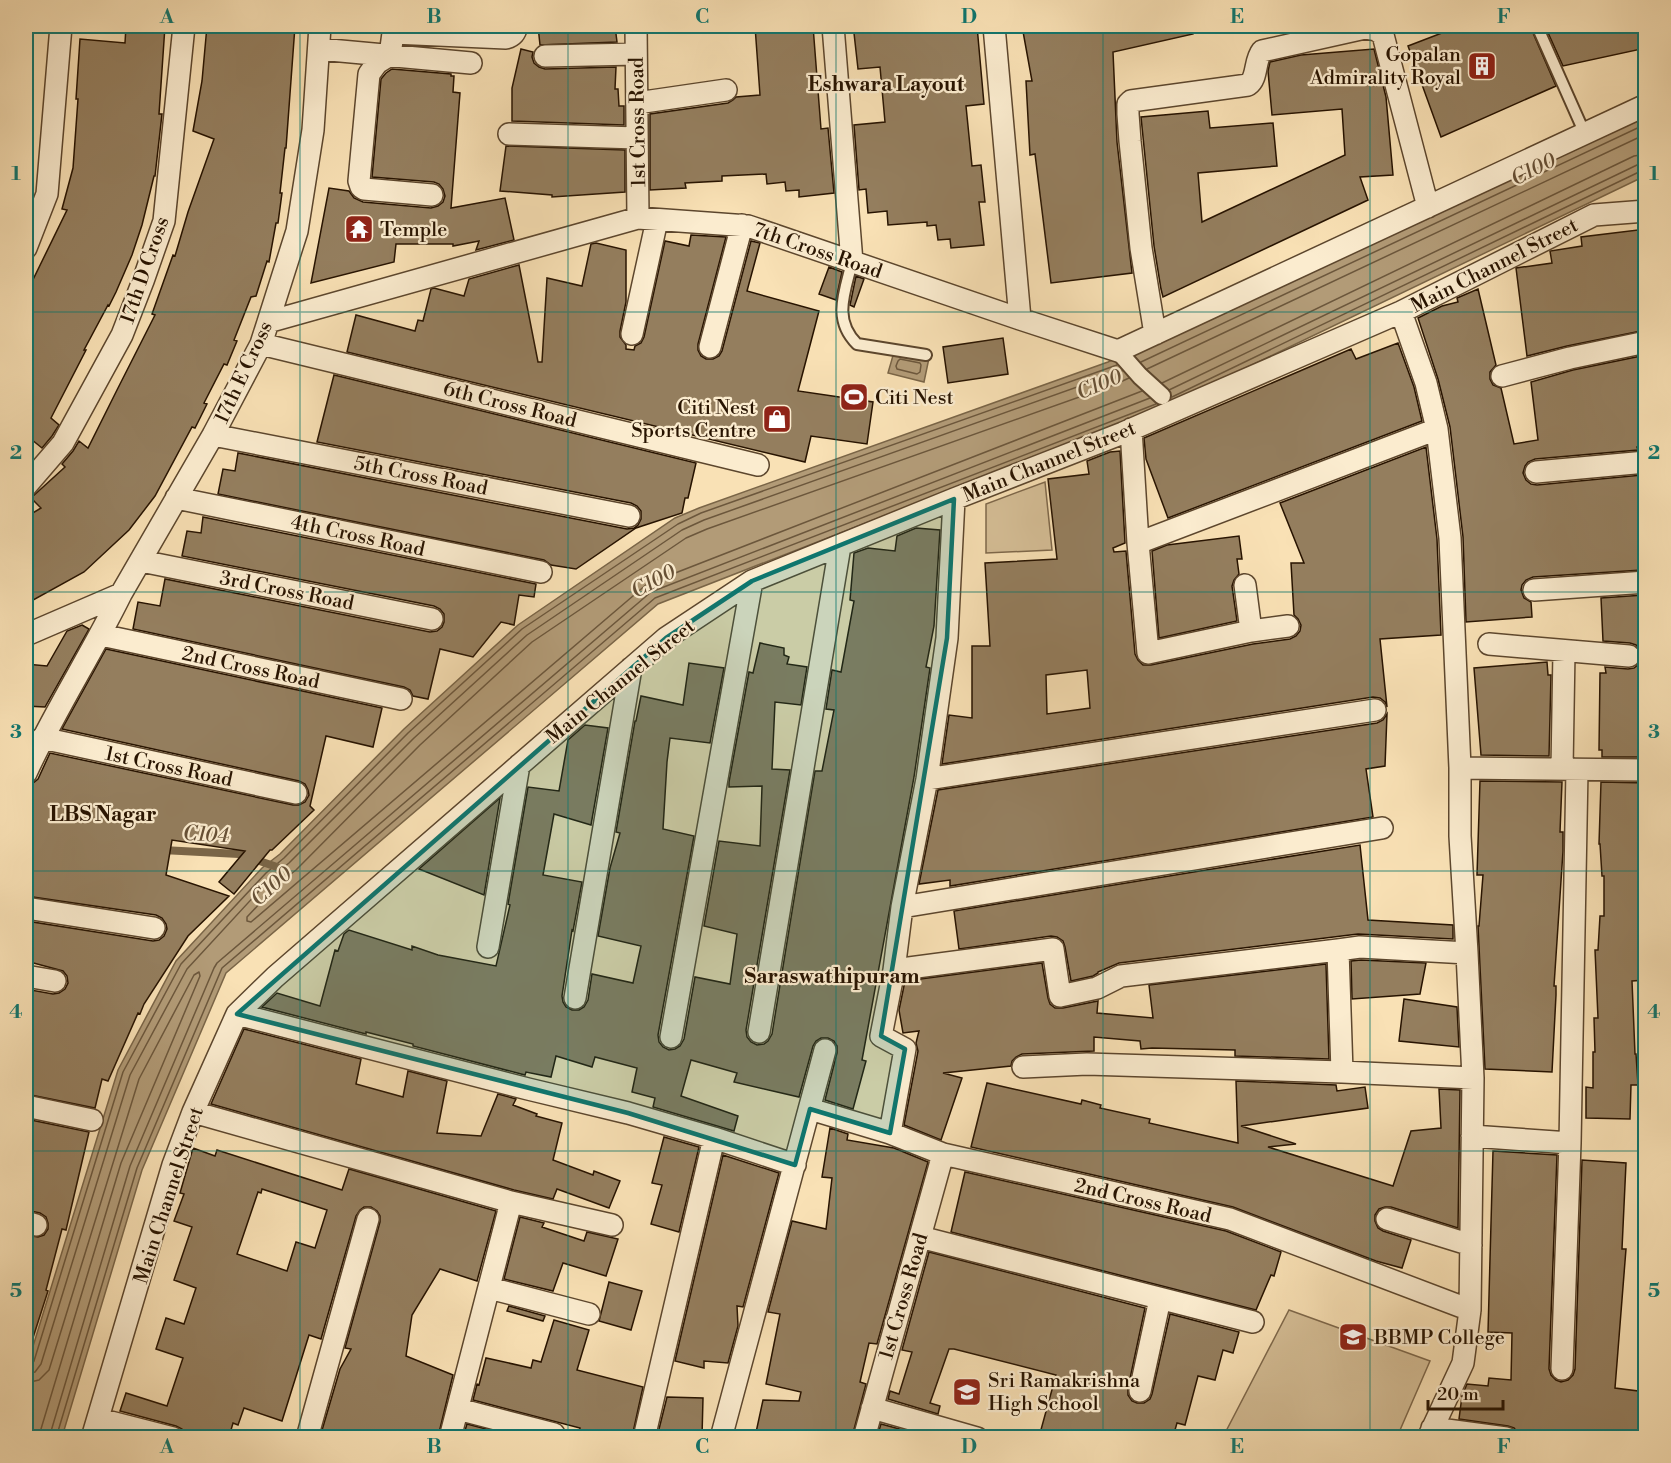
<svg xmlns="http://www.w3.org/2000/svg" width="1671" height="1463" viewBox="0 0 1671 1463" font-family="'Libre Bodoni',serif">
<rect width="100%" height="100%" fill="#f9e1b5"/>
<filter id="stains"><feTurbulence type="fractalNoise" baseFrequency=".00333" numOctaves="4"/><feColorMatrix values="0 0 0 0 .2 0 0 0 0 .09 0 0 0 0 .02 0 0 0 .5 -.17"/></filter>
<radialGradient id="worn" r=".72"><stop offset=".6" stop-color="#630" stop-opacity="0"/><stop offset="1" stop-color="#630" stop-opacity=".3"/></radialGradient>
<!-- green -->
<path fill="#d5be96" stroke="#7e684b" stroke-width="1.5" d="M1045,482L1052,550L986,553V504Z
M1289,1310L1430,1361L1397,1437H1223Z"/>
<!-- water -->
<path fill="#b29b77" stroke="#7a6547" stroke-width="1.5" d="M1645,109V176L1171,404L658,604L226,973L142,1170L62,1437L26,1438V1369L118,1070L176,961L262,868L280,854L404,729L518,625L675,518L699,508L1108,362Z
M894,352L929,358L924,382L888,373Z"/>
<g fill="none" stroke-linecap="round" stroke-linejoin="round">
<!-- shore -->
<path stroke="#6c573c" stroke-width="1.5" d="M900,359L920,363L921,365L920,372L917,374L897,369L896,366L898,361Z
M1141,362L1646,124
M1147,369L1646,134
M1129,378L1116,384L707,529L686,538L532,642L420,745L296,870L277,885L247,917V921L251,922L647,584L1142,391
M1162,383L1634,156L1646,154
M1169,390L1637,165L1646,163
M1172,397L1641,171H1646
M26,1367L31,1366L34,1361L123,1072L181,964L266,873L284,858L408,733L522,629L678,524L701,513L1117,365
M26,1374L35,1372L41,1364L130,1075L187,969L271,878L289,863L414,738L527,635L682,530L704,520L1122,371
M26,1383L39,1380L49,1370L139,1079L194,975L199,972L200,976L121,1163L41,1429L40,1438
M49,1438L130,1166L214,968L217,963L651,592L1150,398
M56,1438L137,1168L222,968L655,598L1156,404"/>
<!-- stream -->
<path stroke="#7a6547" stroke-width="8" d="M162,850L239,854L277,867"/>
</g>
<!-- building -->
<path fill="#947e5e" stroke="#271300" stroke-width="1.5" fill-rule="evenodd" d="M126,26H165L159,114H162L155,176H154L142,225L132,255L116,292L109,306L108,305L84,350H86L51,418L59,425L52,436L42,448L26,435V294L67,210L62,209L73,168L78,99H76L80,39L125,43Z
M207,26H295L286,148H285L280,193H282L278,223H276L269,262L267,261L256,296L251,297L234,340L237,341L227,365L224,364L204,403L207,404L195,428L192,427L155,496L129,530L84,572L26,604V517L41,508L31,498L65,467L62,464L73,451L79,441L88,448L118,388L155,315L152,314L173,255L175,256L188,212L214,139L193,131L202,81Z
M538,26H615L617,42L540,45Z
M755,26H813L821,129L828,128L834,193L799,197V190L786,191L785,182L767,184L766,174L722,176V181L685,183L686,188L650,190V114L728,103L733,100L736,97L760,95Z
M858,26H977L984,104L966,106L972,166L981,165L985,202H979L984,245L951,248L950,239L938,240L936,225L927,226V222L888,225L887,211L868,213L866,189L859,190L854,125L885,122L880,67L858,69L854,33L859,32Z
M1022,26H1192L1193,34L1113,52L1117,142L1132,273L1051,283L1035,154L1030,155L1026,81H1032Z
M1460,26H1530L1556,86L1441,137L1408,46Z
M1545,26H1646V48L1563,66Z
M521,49L533,52L532,57L534,63L539,67L545,69L616,67L615,89H618L619,106H624V125L512,121V88Z
M1374,49L1386,97L1393,175L1360,177L1368,200L1163,297L1161,289L1154,246L1141,117L1208,111L1210,128L1273,123L1277,166L1198,173L1202,222L1345,155L1342,109L1272,115L1268,71L1270,62L1301,55Z
M392,69L451,74V76H454L453,92L460,93L451,208L505,198L514,240L476,250L479,241L453,246V244H396L394,262L311,283L329,188L349,191L354,198L363,202L431,208L438,206L443,202L445,196L443,189L439,184L434,182L372,177L381,79L386,73Z
M506,146L625,150V192L552,197V195L500,191Z
M1646,229V330L1567,346L1527,356L1516,268L1552,263L1550,251L1582,246L1581,237Z
M691,235L726,237L698,344V350L701,356L706,359H713L719,356L722,351L751,241L760,243L747,291L819,311L798,391L873,402L867,444L811,436L805,462L347,352L356,315L415,331L418,320L423,321L431,289L434,288L464,296L469,279L519,265L538,362H542L547,278L582,286L591,244L596,243L626,250V302L620,331V337L626,345V349L634,350L635,346L641,343L644,337L665,241L689,246Z
M829,267L842,272L836,300L819,294Z
M856,276L864,279L854,307L850,305Z
M1478,289L1496,365L1490,372V379L1493,385L1501,388L1514,444L1538,440L1531,382L1573,370L1646,355V445L1637,447L1638,450L1535,459L1528,462L1525,466L1523,473L1526,480L1531,484L1537,485L1642,475L1646,494V565H1642V570L1533,577L1526,580L1522,585L1521,590L1524,598L1531,602L1532,617L1466,622L1463,537L1450,427L1438,379L1418,318L1442,306L1458,302L1457,298Z
M1003,338L1008,374L948,383L943,347Z
M1398,343L1414,387L1422,421L1168,518L1146,459L1144,438L1351,349L1356,359Z
M334,375L696,463L688,498H685L682,513L636,528L576,569L551,565L544,560L218,494L223,469L235,471L238,453L627,529L634,528L638,525L641,519V511L637,506L631,503L317,442Z
M1426,447L1437,539L1441,635L1380,639L1387,707L1385,702L1380,698L1373,697L942,764L949,715L972,718V646H990L985,563L1057,559L1048,479L1089,474L1087,461L1110,452L1120,451L1125,543L1113,548L1114,552L1126,551L1135,654L1138,660L1143,665H1151L1253,644L1290,639L1296,636L1300,631L1301,625L1298,619L1294,615L1291,563H1304L1280,503ZM1087,670L1090,708L1047,714L1046,675Z
M203,517L536,584L534,597L519,595L514,625L501,622L473,657L440,649L428,699L413,696L410,690L404,687L133,629L138,602L160,606L165,579L430,632L437,631L442,627L444,622V614L440,609L434,606L182,556L187,531L201,533Z
M916,528L940,530L934,626L926,667L930,668L914,777L862,1060L866,1061L853,1109L825,1100L837,1053V1046L834,1041L828,1038H821L816,1041L813,1046L799,1097L734,1082L737,1073L691,1060L681,1096L738,1116L734,1131L653,1107L655,1098L632,1092L637,1068L595,1057L592,1067L556,1056L551,1077L526,1072L525,1075L413,1046V1044L366,1032V1034L262,1007L277,993L320,1006L335,950L338,951L344,934L349,930L412,950V946L438,955L496,966L510,905L508,904L528,787L559,791L568,740L585,725L608,728L591,825L554,814L543,875L582,882L573,931L572,930L562,996L563,1002L566,1007L572,1010H579L584,1007L588,1000L592,974L633,983L641,946L598,936L610,868L620,833L616,832L635,721H636L641,696L683,705L689,663L724,668L710,743L670,738L667,762L663,829L694,836L658,1035L659,1042L663,1047L669,1050L675,1049L680,1046L684,1039L695,977L730,984L737,934L704,926L719,841L760,846L762,786L729,787V782L749,672L753,673L760,643L784,648V655L789,657L787,664L807,667L801,705L775,702L772,769L790,770L746,1030L747,1037L751,1042L757,1045L764,1044L768,1041L772,1034L815,771H822L834,710L826,709L832,670L841,672L854,601L850,600L854,553L868,548L895,551L897,536Z
M1239,536L1242,559H1237L1239,574L1234,580L1232,586L1237,621L1159,638L1152,551L1167,545Z
M1644,595L1646,621V757H1602V750H1599L1600,673H1606L1605,667L1628,669L1634,668L1639,664L1642,657L1640,650L1636,645L1630,643L1603,641L1601,598Z
M82,625L89,629L45,707L26,706V664L47,666L67,631Z
M106,649L382,708L373,747L326,736L310,806L314,810L272,850H270L234,894L219,882L245,851L172,840L166,875L229,896L188,936L144,1004L140,1014L138,1013L108,1081L102,1079L95,1108L26,1094V1004L31,990L53,994L59,993L65,989L68,983L67,976L63,971L26,961V921L153,941L159,940L164,936L167,929L166,924L162,918L156,915L26,896V808L32,784L38,779L50,753L293,805H299L305,802L309,795L308,790L305,784L299,781L62,729Z
M1547,662L1548,675H1551L1549,756L1481,755L1474,668Z
M1387,714L1385,766L1366,769L1373,817L950,886V880L919,884L938,790L1377,723L1383,720Z
M1480,781L1562,782L1560,832H1563V851L1554,986H1556V995L1552,1072L1485,1069L1478,926H1479L1483,875H1477Z
M1601,782L1646,783V980L1632,981L1635,1054H1636L1638,1085H1631L1630,1119L1586,1118V1087L1593,1088V1052H1595L1594,1018H1598L1595,950H1598L1600,916H1604V876H1602L1600,844H1599Z
M500,798L484,895L419,869Z
M1360,845L1368,920L1453,925V939L1358,934L1119,963L1098,972V973L1093,976L1071,981L1065,947L1063,941L1057,937L1051,936L959,949L954,911Z
M1361,960L1426,963L1420,994L1352,999L1351,961Z
M1042,963L1048,998L1050,1004L1055,1008H1063L1098,1001L1097,1013L1153,1018L1149,985L1326,964L1329,1059L1235,1056V1050L1152,1048L1141,1049L1140,1041L1094,1037V1051L1022,1054L1016,1057L1012,1061L1011,1066L943,1073L962,1078L941,1140L904,1125L918,1051L916,1043L919,1031L903,1033L899,1010L905,981Z
M1404,999L1457,1007L1459,1047L1399,1041Z
M244,1029L361,1059L356,1084L403,1097L408,1071L447,1081L437,1133L481,1136L498,1094L516,1099L513,1105L537,1114L536,1116L562,1123L553,1160L593,1175L594,1171L620,1181L609,1208L557,1189L553,1199L514,1190L211,1104Z
M1236,1081L1336,1085L1337,1091L1365,1087L1368,1108L1241,1126L1296,1144L1268,1147L1393,1186L1411,1131L1441,1128L1439,1089L1460,1090L1458,1228L1391,1207H1385L1379,1209L1375,1215V1221L1378,1228L1383,1231L1411,1240L1402,1268L1376,1261L1233,1207L971,1147L987,1083L1081,1104L1082,1100L1101,1105L1100,1108L1150,1119L1149,1123L1238,1143Z
M26,1119L89,1132L66,1230L62,1229L46,1290L48,1291L30,1347L26,1346V1235L38,1237L44,1235L48,1229V1223L46,1217L40,1213L26,1210Z
M830,1128L848,1134L847,1140L894,1148L928,1162L877,1344L869,1343L860,1382L866,1384L852,1437H755L763,1400L799,1401L801,1392L766,1384L780,1314L768,1312L792,1221L826,1229L832,1178L822,1177Z
M664,1137L699,1147L679,1232L651,1224L662,1185L652,1183Z
M193,1148L215,1156L217,1150L342,1190L349,1169L496,1211L477,1281L440,1269L412,1315L406,1356L453,1375L438,1437H320L340,1369L351,1349L345,1348L380,1222V1216L377,1211L371,1207H364L360,1210L356,1216L321,1339L309,1335L282,1421L244,1408L238,1425L233,1423L229,1437H185L182,1429L176,1426L120,1411L126,1393L167,1406L183,1358L156,1349L166,1318L184,1324L196,1288L174,1280L192,1227L174,1221L184,1194L180,1193ZM262,1189L327,1210L315,1248L296,1242L287,1271L237,1254L258,1192L261,1193Z
M1493,1151L1557,1155L1549,1369L1551,1375L1556,1380L1561,1382L1568,1380L1573,1375L1575,1369L1582,1160L1626,1163L1622,1249H1626L1615,1388L1646,1392V1437H1597L1556,1432L1555,1437H1518V1433L1514,1428L1508,1426L1459,1419L1462,1396L1467,1384L1488,1386L1489,1378L1511,1380L1512,1333L1488,1332Z
M723,1155L779,1173L743,1307L737,1306L738,1326L728,1363L704,1361V1368L675,1361Z
M965,1172L1226,1231L1281,1252L1274,1276L1271,1275L1256,1310L951,1232Z
M520,1217L544,1223L542,1227L584,1241L587,1232L618,1239L606,1276L563,1263L553,1291L504,1279Z
M929,1252L1145,1308L1128,1388V1395L1132,1401L1137,1403H1144L1150,1399L1152,1394L1170,1314L1239,1332L1233,1353L1223,1350L1215,1380L1198,1376L1185,1425L1177,1423L1173,1437H1039L1056,1375L954,1349H949L930,1403L940,1406L938,1414L888,1399L890,1391L899,1394L912,1352L902,1350Z
M609,1282L642,1291L631,1330L599,1321Z
M509,1306L545,1316L543,1321L507,1311Z
M554,1320L589,1330L577,1370L643,1387L632,1437H578L580,1428L473,1400L477,1384L479,1385L486,1358L531,1368L533,1360L541,1362Z
M667,1397L703,1398L702,1437H657Z
M467,1424L513,1436V1437H463Z
M881,1424L929,1437H877Z"/>
<g fill="none" stroke-linecap="round" stroke-linejoin="round">
<!-- service casing -->
<g stroke="#5c462d" stroke-width="14">
<path id="service" d="M1537,26L1585,134
M852,262C845,292 832,319 857,344L926,355
M1645,1120L1646,1108"/>
</g>
<!-- pedestrian casing -->
<g stroke="#5c462d" stroke-width="20">
<path id="pedestrian" d="M1118,351L1140,376L1162,396"/>
</g>
<!-- minor casing -->
<g stroke="#5c462d" stroke-width="24">
<path id="minor" d="M394,26L390,55L377,63L369,74L359,181L361,187L364,189L432,195
M636,26L638,218
M833,26L852,262
M994,26L1020,319
M393,33L506,38C513,36 515,33 517,26
M319,49L471,63
M545,56L636,54
M637,103L726,90
M509,134L637,138
M26,248L47,194L61,26
M1401,312L1426,383L1437,429L1450,538L1460,768V836L1467,953L1473,1078L1470,1310L1463,1363L1428,1438
M268,322L638,218L748,226L1020,319L1118,351L1646,105
M632,334L657,220
M1155,334L1141,248L1130,141L1128,114V104L1131,101L1248,85C1258,78 1254,61 1262,51L1365,28L1376,30L1383,35L1428,207
M261,344L758,465
M710,347L742,225
M1502,376L1570,358L1646,342
M1131,429L1138,543L1148,653L1251,631L1288,626
M213,435L629,516
M1536,472L1646,462
M26,486L63,443L122,335L143,281L164,221L184,26
M176,498L541,572
M1138,543L1437,429
M141,561L432,619
M1245,585L1251,631
M1534,590L1646,582
M26,635L121,594L213,435L261,344L297,231L313,130L320,26
M101,635L401,699
M1489,644L1629,656
M42,738L296,793
M1460,768L1646,770
M1562,769L1564,651
M26,773C54,712 91,655 121,594
M927,779L1375,710
M902,907L1382,828
M26,908L154,928
M488,947L519,765
M1338,950L1342,1072
M894,970L1053,949L1060,996L1097,988L1121,976L1338,950L1360,947L1467,953
M26,976L55,981
M575,998L631,668
M237,1014L528,1089L628,1113L714,1138L795,1165
M759,1032L840,546
M671,1037L752,581
M1023,1067L1087,1064L1342,1072L1473,1078
M26,1106L92,1120
M810,1109L890,1133L943,1154L1230,1219L1470,1310
M193,1112L511,1202L612,1225
M890,1133L905,1049L881,1036L894,970L902,907L927,779L947,638L954,499
M1472,1136L1570,1143
M1387,1219L1471,1245
M26,1222L36,1225
M920,1237L1253,1322
M489,1288L589,1314
M1562,1369L1570,1143L1577,770
M1140,1391L1160,1299
M872,1408L977,1438
M458,1409L554,1434
M99,1419L173,1438
M1432,1428L1506,1438
M92,1438L173,1165L193,1112L237,1014L275,977L666,638L752,581L954,499L1123,433L1401,312L1594,215L1646,211
M307,1438L368,1219
M450,1438L511,1202
M644,1438L714,1138
M721,1438L825,1050
M864,1438L943,1154"/>
</g>
<!-- service -->
<use href="#service" stroke="#fbeccf" stroke-width="10"/>
<!-- pedestrian -->
<use href="#pedestrian" stroke="#fbeccf" stroke-width="16"/>
<!-- minor -->
<use href="#minor" stroke="#fbeccf" stroke-width="21"/>
</g>
<!-- marked area -->
<path fill="#0f766e" fill-opacity="0.2" stroke="#0f766e" stroke-width="4.5" stroke-linejoin="round" d="M954,499L947,638L881,1036L905,1049L890,1133L810,1109L795,1165L628,1113L237,1014L666,638L752,581Z"/>
<!-- grid -->
<path fill="none" stroke="#0f766e" stroke-width="1.5" stroke-opacity="0.55" d="M300,26V1438M568,26V1438M836,26V1438M1103,26V1438M1370,26V1438M26,312H1646M26,592H1646M26,871H1646M26,1151H1646"/>
<!-- icons -->
<defs>
<g id="building-square" transform="scale(1.5)"><rect x="-9" y="-9" width="18" height="18" rx="4" fill="#8f2418" stroke="#fbeccf"/><path d="M-4-6H4V6H1V3H-1V6H-4ZM-2.5-4.3h1.7v1.8h-1.7ZM.8-4.3h1.7v1.8H.8ZM-2.5-1h1.7V.8h-1.7ZM.8-1h1.7V.8H.8Z" fill="#fff"/></g>
<g id="temple-square" transform="scale(1.5)"><rect x="-9" y="-9" width="18" height="18" rx="4" fill="#8f2418" stroke="#fbeccf"/><path d="M0-6L5-2H3V0L6.5 2.5H4V6H1.5V3h-3V6H-4V2.5H-6.5L-3 0V-2H-5Z" fill="#fff"/></g>
<g id="stadium-square" transform="scale(1.5)"><rect x="-9" y="-9" width="18" height="18" rx="4" fill="#8f2418" stroke="#fbeccf"/><path d="M0-5a6.5 5 0 1 0 0 10a6.5 5 0 1 0 0-10ZM-3.5-1.8h7v3.6h-7Z" fill="#fff"/></g>
<g id="shop-square" transform="scale(1.5)"><rect x="-9" y="-9" width="18" height="18" rx="4" fill="#8f2418" stroke="#fbeccf"/><path d="M-5-2.5h2.3a2.7 3.5 0 0 1 5.4 0H5L5.5 6h-11ZM-1.5-2.5h3a1.5 2.3 0 0 0-3 0Z" fill="#fff"/></g>
<g id="school-square" transform="scale(1.5)"><rect x="-9" y="-9" width="18" height="18" rx="4" fill="#8f2418" stroke="#fbeccf"/><path d="M0-5L7-2L0 1L-7-2ZM-4 1L0 2.5L4 1V4Q0 6-4 4Z" fill="#fff"/></g>
</defs>
<g fill-rule="evenodd">
<use href="#building-square" x="1482" y="66"/>
<use href="#temple-square" x="359" y="229"/>
<use href="#stadium-square" x="854" y="397"/>
<use href="#shop-square" x="777" y="419"/>
<use href="#school-square" x="1353" y="1337"/>
<use href="#school-square" x="967" y="1392"/>
</g>
<g text-anchor="middle" stroke-width="4.5" stroke-linejoin="round" paint-order="stroke">
<!-- poi labels -->
<g font-size="20" fill="#271300" stroke="#fbeccf" text-anchor="start">
<text x="1461" y="61" text-anchor="end">Gopalan<tspan x="1461" dy="23">Admirality Royal</tspan></text>
<text x="380" y="236">Temple</text>
<text x="875" y="404">Citi Nest</text>
<text x="756" y="414" text-anchor="end">Citi Nest<tspan x="756" dy="23">Sports Centre</tspan></text>
<text x="1374" y="1344">BBMP College</text>
<text x="988" y="1387">Sri Ramakrishna<tspan x="988" dy="23">High School</tspan></text>
</g>
<!-- street labels -->
<g font-size="20" fill="#271300" stroke="#fbeccf">
<text transform="translate(637 122) rotate(-91)" y="7">1st Cross Road</text>
<text transform="translate(818 250) rotate(19)" y="7">7th Cross Road</text>
<text transform="translate(1494 265) rotate(-27)" y="7">Main Channel Street</text>
<text transform="translate(144 270) rotate(-71)" y="7">17th D Cross</text>
<text transform="translate(243 372) rotate(-65)" y="7">17th E Cross</text>
<text transform="translate(510 404) rotate(14)" y="7">6th Cross Road</text>
<text transform="translate(1049 461) rotate(-22)" y="7">Main Channel Street</text>
<text transform="translate(421 475) rotate(11)" y="7">5th Cross Road</text>
<text transform="translate(358 535) rotate(12)" y="7">4th Cross Road</text>
<text transform="translate(287 590) rotate(11)" y="7">3rd Cross Road</text>
<text transform="translate(251 667) rotate(12)" y="7">2nd Cross Road</text>
<text transform="translate(620 681) rotate(-39)" y="7">Main Channel Street</text>
<text transform="translate(169 766) rotate(12)" y="7">1st Cross Road</text>
<text transform="translate(168 1195) rotate(-72)" y="7">Main Channel Street</text>
<text transform="translate(1143 1200) rotate(13)" y="7">2nd Cross Road</text>
<text transform="translate(903 1296) rotate(-74)" y="7">1st Cross Road</text>
</g>
<!-- neighbourhood labels -->
<g font-size="21" font-weight="bold" fill="#271300" stroke="#fbeccf">
<text x="886" y="91">Eshwara Layout</text>
<text x="103" y="821">LBS Nagar</text>
<text x="832" y="983">Saraswathipuram</text>
</g>
<!-- water labels -->
<g font-size="21" font-style="italic" fill="#665036" stroke="#fbeccf">
<text transform="translate(1533 169) rotate(-27)" y="7">C100</text>
<text transform="translate(1099 384) rotate(-23)" y="7">C100</text>
<text transform="translate(653 581) rotate(-29)" y="7">C100</text>
<text transform="translate(206 834) rotate(3)" y="7">C104</text>
<text transform="translate(271 886) rotate(-42)" y="7">C100</text>
</g>
</g>
<!-- margin -->
<rect width="1671" height="1463" fill="none" stroke="#f9e1b5" stroke-width="66"/>
<!-- scale -->
<path d="M1428 1400v9h75v-9" fill="none" stroke="#271300" stroke-width="3"/>
<text x="1437" y="1400" font-size="18" fill="#271300" stroke="#fbeccf" stroke-width="4.5" paint-order="stroke">20 m</text>
<rect x="33" y="33" width="1605" height="1397" fill="none" stroke="#0f766e" stroke-width="2"/>
<g font-size="20" text-anchor="middle" font-weight="bold" fill="#0f766e">
<text x="167" y="23">A</text>
<text x="434" y="23">B</text>
<text x="702" y="23">C</text>
<text x="969" y="23">D</text>
<text x="1237" y="23">E</text>
<text x="1504" y="23">F</text>
<text x="16" y="180">1</text>
<text x="1654" y="180">1</text>
<text x="16" y="459">2</text>
<text x="1654" y="459">2</text>
<text x="16" y="738">3</text>
<text x="1654" y="738">3</text>
<text x="16" y="1018">4</text>
<text x="1654" y="1018">4</text>
<text x="16" y="1297">5</text>
<text x="1654" y="1297">5</text>
<text x="167" y="1453">A</text>
<text x="434" y="1453">B</text>
<text x="702" y="1453">C</text>
<text x="969" y="1453">D</text>
<text x="1237" y="1453">E</text>
<text x="1504" y="1453">F</text>
</g>
<rect width="100%" height="100%" filter="url(#stains)"/>
<rect width="100%" height="100%" fill="url(#worn)"/>
</svg>
